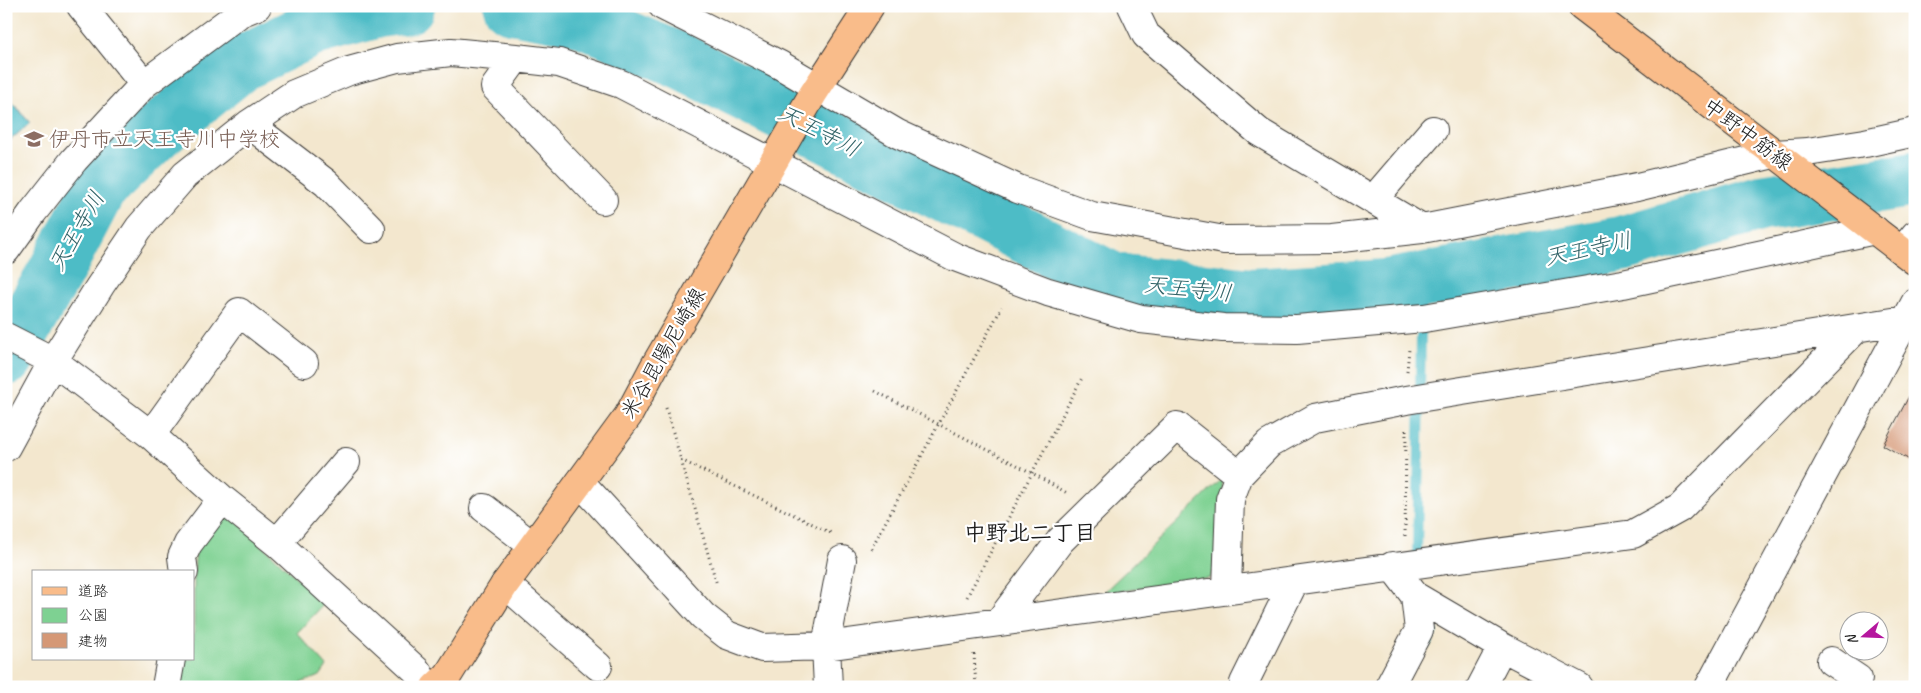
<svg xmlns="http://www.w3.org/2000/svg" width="1921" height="693" viewBox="0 0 1921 693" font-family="Caveat,'Klee One',sans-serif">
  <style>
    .green { fill: #7ed192; stroke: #4d7657 }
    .water { fill: #4ebcc6; stroke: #356c71 }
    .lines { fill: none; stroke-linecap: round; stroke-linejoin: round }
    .stream { stroke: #4ebcc6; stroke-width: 10 }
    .river { stroke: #4ebcc6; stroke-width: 56 }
    .building { fill: #d59876 }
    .minor-casing { stroke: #3c3a37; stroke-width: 30 }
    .major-casing { stroke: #3c3a37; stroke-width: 30 }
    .path { stroke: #3c3a37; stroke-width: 3; stroke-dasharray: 1 4; stroke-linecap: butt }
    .minor { stroke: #fff; stroke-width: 28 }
    .major { stroke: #f9bc8a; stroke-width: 28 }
    .labels { text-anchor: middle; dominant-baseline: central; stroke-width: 4.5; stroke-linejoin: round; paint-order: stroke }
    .street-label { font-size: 21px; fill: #1c1c1c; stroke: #fff }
    .education-label { font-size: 21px; fill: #785e54; stroke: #fff; text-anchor: start }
    .water-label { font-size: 22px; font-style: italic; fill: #326468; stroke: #fff }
    .neighbourhood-label { font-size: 22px; font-weight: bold; fill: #1c1c1c; stroke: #fff }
  </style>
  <rect width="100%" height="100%" fill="#fff"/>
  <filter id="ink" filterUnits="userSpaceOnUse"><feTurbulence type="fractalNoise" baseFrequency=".02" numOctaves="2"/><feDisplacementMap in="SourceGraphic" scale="10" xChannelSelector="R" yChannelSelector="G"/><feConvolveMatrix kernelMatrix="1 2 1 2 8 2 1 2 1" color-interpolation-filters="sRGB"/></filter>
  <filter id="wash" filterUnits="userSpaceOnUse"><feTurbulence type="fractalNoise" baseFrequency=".0096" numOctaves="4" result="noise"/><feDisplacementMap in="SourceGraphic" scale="20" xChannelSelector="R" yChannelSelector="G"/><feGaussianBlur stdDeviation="1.12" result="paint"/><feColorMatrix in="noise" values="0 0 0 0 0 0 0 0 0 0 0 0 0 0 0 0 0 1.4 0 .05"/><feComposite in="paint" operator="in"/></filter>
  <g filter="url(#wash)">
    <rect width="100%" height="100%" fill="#f3e7ce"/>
    <path class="green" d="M1222,479L1223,491L1218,563L1210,578L1102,594Z
      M222,507L324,604L297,633L327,666L320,676L289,687H178L181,659H194V572L196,549Z"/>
    <path class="water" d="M6,95L30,123L6,144Z"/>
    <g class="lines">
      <path class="stream" d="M1417,555L1422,281
        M1426,644L1433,630V622"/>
      <path class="river" d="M511,6L579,18L681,61L1114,281L1252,296L1386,287L1621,244L1762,203L1915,179
        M6,358L56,271L99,188L158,131L240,64L314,28L378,10L407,6"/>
    </g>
    <g id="blocks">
      <path class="building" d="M1915,385V463L1883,445Z"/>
    </g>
  </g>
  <g filter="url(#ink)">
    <use href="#blocks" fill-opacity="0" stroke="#3c3a37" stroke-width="1"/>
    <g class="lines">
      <defs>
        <path id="minor" d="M81,6L144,84
          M663,6L780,65L898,134L1018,189L1092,216L1224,240L1332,239L1422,229L1637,187L1774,154L1807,152L1865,143L1915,132
          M1132,6L1146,35L1259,132L1422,229
          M516,58L495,87L603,200
          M249,124L326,183L371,229
          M1373,200L1433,130
          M6,250L33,212L74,160L144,84L240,13L257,6
          M1902,251L1915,235
          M6,337L53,361L151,435L222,499L277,543L417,671L427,687
          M151,435L239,312L304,363
          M6,447L53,361L100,286L139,228L185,175L249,124L294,94L349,71L397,58L451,52L516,58L559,63L621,84L955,257L1048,292L1141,319L1223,328L1297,329L1424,318L1623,284L1875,230
          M580,482L703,616L727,635L762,648L826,646L1633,534L1680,508L1857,328
          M484,508L533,546
          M277,543L346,462
          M1392,566L1415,596L1502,647L1579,687
          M184,572L182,557L188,544L222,499
          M505,584L598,666
          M1227,589L1230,499L1239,475L1269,444L1315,418L1406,400L1905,320
          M999,622L1060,541L1177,426L1239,475
          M1831,661L1858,679L1854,687
          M1244,683L1294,582
          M166,687L171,659
          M828,687L826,646L842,560
          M1389,687L1419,630L1415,596
          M1481,687L1502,647
          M1709,687L1915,303"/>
        <path id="major" d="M1582,6L1915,261
          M435,687L448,675L505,584L628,416L654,367L813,94L870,6"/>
      </defs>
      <use href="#minor" class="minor-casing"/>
      <use href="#major" class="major-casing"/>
      <path class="path" d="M1407,371L1409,349
        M875,391L1032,473L1067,493
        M666,408L717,585
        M681,460L831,533
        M1405,536L1406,429
        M871,549L1002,307
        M967,597L1083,376
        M974,654L976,687"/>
      <use href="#minor" class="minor"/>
      <use href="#major" class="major"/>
    </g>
  </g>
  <defs>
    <symbol id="school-bare" viewBox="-9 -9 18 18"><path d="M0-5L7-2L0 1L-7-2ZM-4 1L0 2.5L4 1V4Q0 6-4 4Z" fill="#8d6e63" stroke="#fff" stroke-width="2.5" paint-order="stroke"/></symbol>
  </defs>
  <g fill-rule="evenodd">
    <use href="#school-bare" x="20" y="125" width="28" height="28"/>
  </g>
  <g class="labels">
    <g class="street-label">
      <text transform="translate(1748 134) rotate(37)">中野中筋線</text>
      <text transform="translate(663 353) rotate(-60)">米谷昆陽尼崎線</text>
    </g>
    <g class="education-label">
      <text x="49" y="139">伊丹市立天王寺川中学校</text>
    </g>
    <g class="water-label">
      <text transform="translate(819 131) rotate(27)">天王寺川</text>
      <text transform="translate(77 231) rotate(-60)">天王寺川</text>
      <text transform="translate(1588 249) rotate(-12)">天王寺川</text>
      <text transform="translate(1188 289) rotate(6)">天王寺川</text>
    </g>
    <g class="neighbourhood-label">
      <text x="1030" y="533">中野北二丁目</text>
    </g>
  </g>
  <rect width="1921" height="693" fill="none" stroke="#fff" stroke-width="25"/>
  <rect x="32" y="570" width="162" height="90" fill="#ffffff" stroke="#a4a4a4"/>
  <rect x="42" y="587" width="25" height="8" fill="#f9bc8a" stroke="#a4a4a4"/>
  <text x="78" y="596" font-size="15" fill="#1c1c1c">道路</text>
  <rect x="42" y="608" width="25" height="15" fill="#7ed192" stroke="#a4a4a4"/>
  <text x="78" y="620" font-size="15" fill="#1c1c1c">公園</text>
  <rect x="42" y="633" width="25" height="15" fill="#d59876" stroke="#a4a4a4"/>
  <text x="78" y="646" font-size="15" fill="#1c1c1c">建物</text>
  <g transform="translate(1864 636) rotate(251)"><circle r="24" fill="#ffffff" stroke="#a4a4a4"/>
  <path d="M0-4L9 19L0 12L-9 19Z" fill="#b5179e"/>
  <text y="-8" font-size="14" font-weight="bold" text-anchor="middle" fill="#1c1c1c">N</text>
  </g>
</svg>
